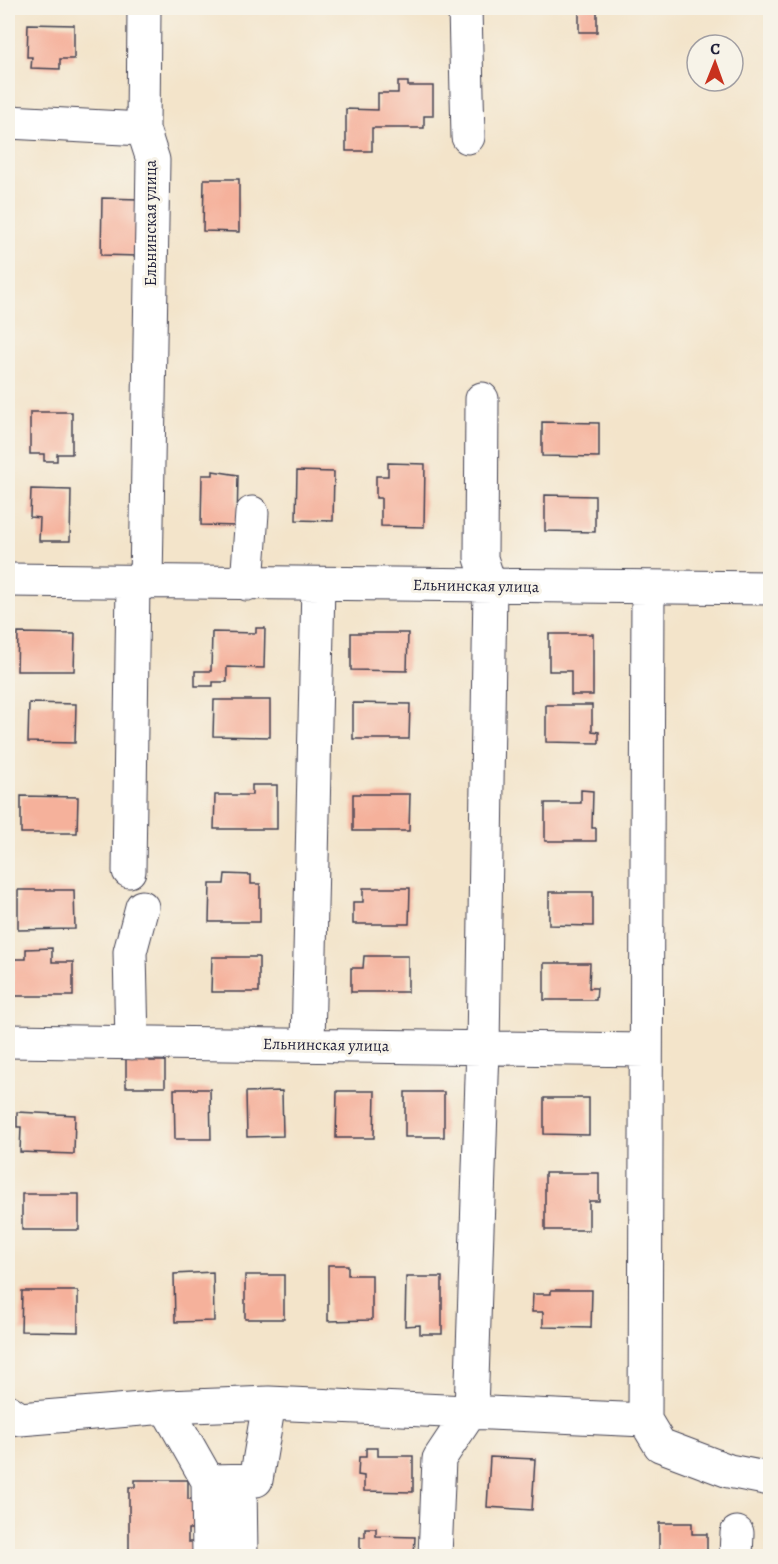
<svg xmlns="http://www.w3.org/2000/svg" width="778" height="1564" viewBox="0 0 778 1564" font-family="Alegreya,serif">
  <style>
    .building { fill: #f5b19b }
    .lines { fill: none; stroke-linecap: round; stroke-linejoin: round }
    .minor-casing { stroke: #413f50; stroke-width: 35 }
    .minor { stroke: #fff; stroke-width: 33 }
    .labels { text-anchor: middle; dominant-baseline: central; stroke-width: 6; stroke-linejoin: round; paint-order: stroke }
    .street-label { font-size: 16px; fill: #22223b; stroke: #f7f3e8 }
  </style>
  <rect width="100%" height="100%" fill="#f7f3e8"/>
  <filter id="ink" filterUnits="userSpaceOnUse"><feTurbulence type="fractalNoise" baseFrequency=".0167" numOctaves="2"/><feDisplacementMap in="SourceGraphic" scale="12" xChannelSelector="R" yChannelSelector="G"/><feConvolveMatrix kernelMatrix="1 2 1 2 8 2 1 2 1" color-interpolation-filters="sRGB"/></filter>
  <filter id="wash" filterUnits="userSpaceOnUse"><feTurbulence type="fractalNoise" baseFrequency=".008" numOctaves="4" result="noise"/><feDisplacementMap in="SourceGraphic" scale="24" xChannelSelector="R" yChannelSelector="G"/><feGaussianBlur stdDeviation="1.35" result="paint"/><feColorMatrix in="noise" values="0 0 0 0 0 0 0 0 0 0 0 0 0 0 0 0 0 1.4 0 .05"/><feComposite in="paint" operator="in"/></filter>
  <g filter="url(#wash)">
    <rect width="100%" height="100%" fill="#f3e4ca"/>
    <g id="blocks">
      <path class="building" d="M579,8H597V32H579Z
        M28,24L74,25V59H60V69L31,68L32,57H27Z
        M398,82H408V86H433V116H424V128H372V151H346V109L378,110V93H398Z
        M204,179H239V232L203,231Z
        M102,198L139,199L138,256L101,255Z
        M30,412H72V454H57V461H44V454H30Z
        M542,422L599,423V457L542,456Z
        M388,463L425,464L424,527L381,526V498H376V476H388Z
        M213,471L238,475L237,526L201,525L202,475H213Z
        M297,471L334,472L333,521L296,520Z
        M31,489L71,490L70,541H39L40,518L30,517Z
        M545,495L595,496V532L545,531Z
        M256,628H265L264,668L227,667V682H213V686H195V671H211L212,632L256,633Z
        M18,633L75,634L74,671H17Z
        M351,633H408L407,671L351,670Z
        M549,634H593V695H571V671H549Z
        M214,700H270V737L213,736Z
        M29,703L76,704L75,743L28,742Z
        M353,703L410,704L409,739H353Z
        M546,705H592V731L599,732V743L546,742Z
        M252,785H277V829H214L215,795H252Z
        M581,790L593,791L592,828H596V841H545V803H581Z
        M353,794H410L409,831H353Z
        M21,796L78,797L77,833H21Z
        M225,874L251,875V884H260V922H209L210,884H224Z
        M363,888H410L409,924H353V902H363Z
        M18,890H74L75,929L18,930Z
        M549,892H593V926L549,925Z
        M52,948V962H73V996H13V959H26V949Z
        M364,956H408V992H351V968H363Z
        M212,957H259V992H211Z
        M544,963H590L589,988H597L596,1000H544Z
        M126,1052H150V1061H165V1087H126Z
        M174,1089H210L211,1139H175Z
        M282,1091L283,1136L247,1137L246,1092Z
        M337,1091H375L374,1138H336Z
        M405,1092H444V1137H405Z
        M544,1098H589V1135L544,1134Z
        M17,1112L75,1115L74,1154L20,1152L21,1127H17Z
        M545,1173H599V1201H589V1230H545Z
        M22,1194H79V1230H22Z
        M328,1265H348V1275H372V1320L328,1321Z
        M213,1272L214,1321L175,1322L174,1274Z
        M245,1275H284V1319H245Z
        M406,1277H442V1334H420V1325L405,1326Z
        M551,1290H592L591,1328L543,1327V1312H532L533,1294H551Z
        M22,1291H78V1332L21,1331Z
        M366,1448H378V1456H413V1492L364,1491V1476L358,1475L359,1457H366Z
        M490,1457L535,1459L532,1510L487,1507Z
        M135,1480H188V1499H197V1529H188V1542H198V1556H129V1487H135Z
        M659,1523H692V1534H707V1556H659Z
        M365,1528H376V1536L415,1537L414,1556H366V1552L360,1551V1537H365Z"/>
    </g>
  </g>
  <g filter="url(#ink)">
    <use href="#blocks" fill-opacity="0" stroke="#413f50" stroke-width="1.5"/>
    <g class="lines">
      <defs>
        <path id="minor" d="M144,8L143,129L153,160L146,583
          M465,8L468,137
          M8,122L143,129
          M8,580L770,588
          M247,584L252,513
          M129,871L133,583
          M8,1041L645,1050
          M132,1043L130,952L142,907
          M308,1045L318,584
          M166,1407L208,1481L209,1556
          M8,1411L20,1419L166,1407L269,1403L645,1420L648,587
          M645,1420L660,1445L729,1471L770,1479
          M208,1481L256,1480L269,1403
          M240,1481L241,1556
          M435,1556L439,1459L471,1411L483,1048L490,586L481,558L482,399
          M736,1556L737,1533"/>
      </defs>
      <use href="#minor" class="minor-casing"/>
      <use href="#minor" class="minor"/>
    </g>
  </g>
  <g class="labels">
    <g class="street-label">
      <text transform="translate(151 223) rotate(-90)">Ельнинская улица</text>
      <text transform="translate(476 586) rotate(1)">Ельнинская улица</text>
      <text transform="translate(326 1045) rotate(1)">Ельнинская улица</text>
    </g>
  </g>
  <rect width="778" height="1564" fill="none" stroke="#f7f3e8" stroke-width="30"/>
  <g transform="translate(715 63) rotate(1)"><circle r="28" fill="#f7f3e8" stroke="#a29fa3" stroke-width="1.5"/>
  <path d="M0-4.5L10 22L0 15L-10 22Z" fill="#c8321e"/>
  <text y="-9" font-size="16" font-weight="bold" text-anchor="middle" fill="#22223b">С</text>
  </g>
</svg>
